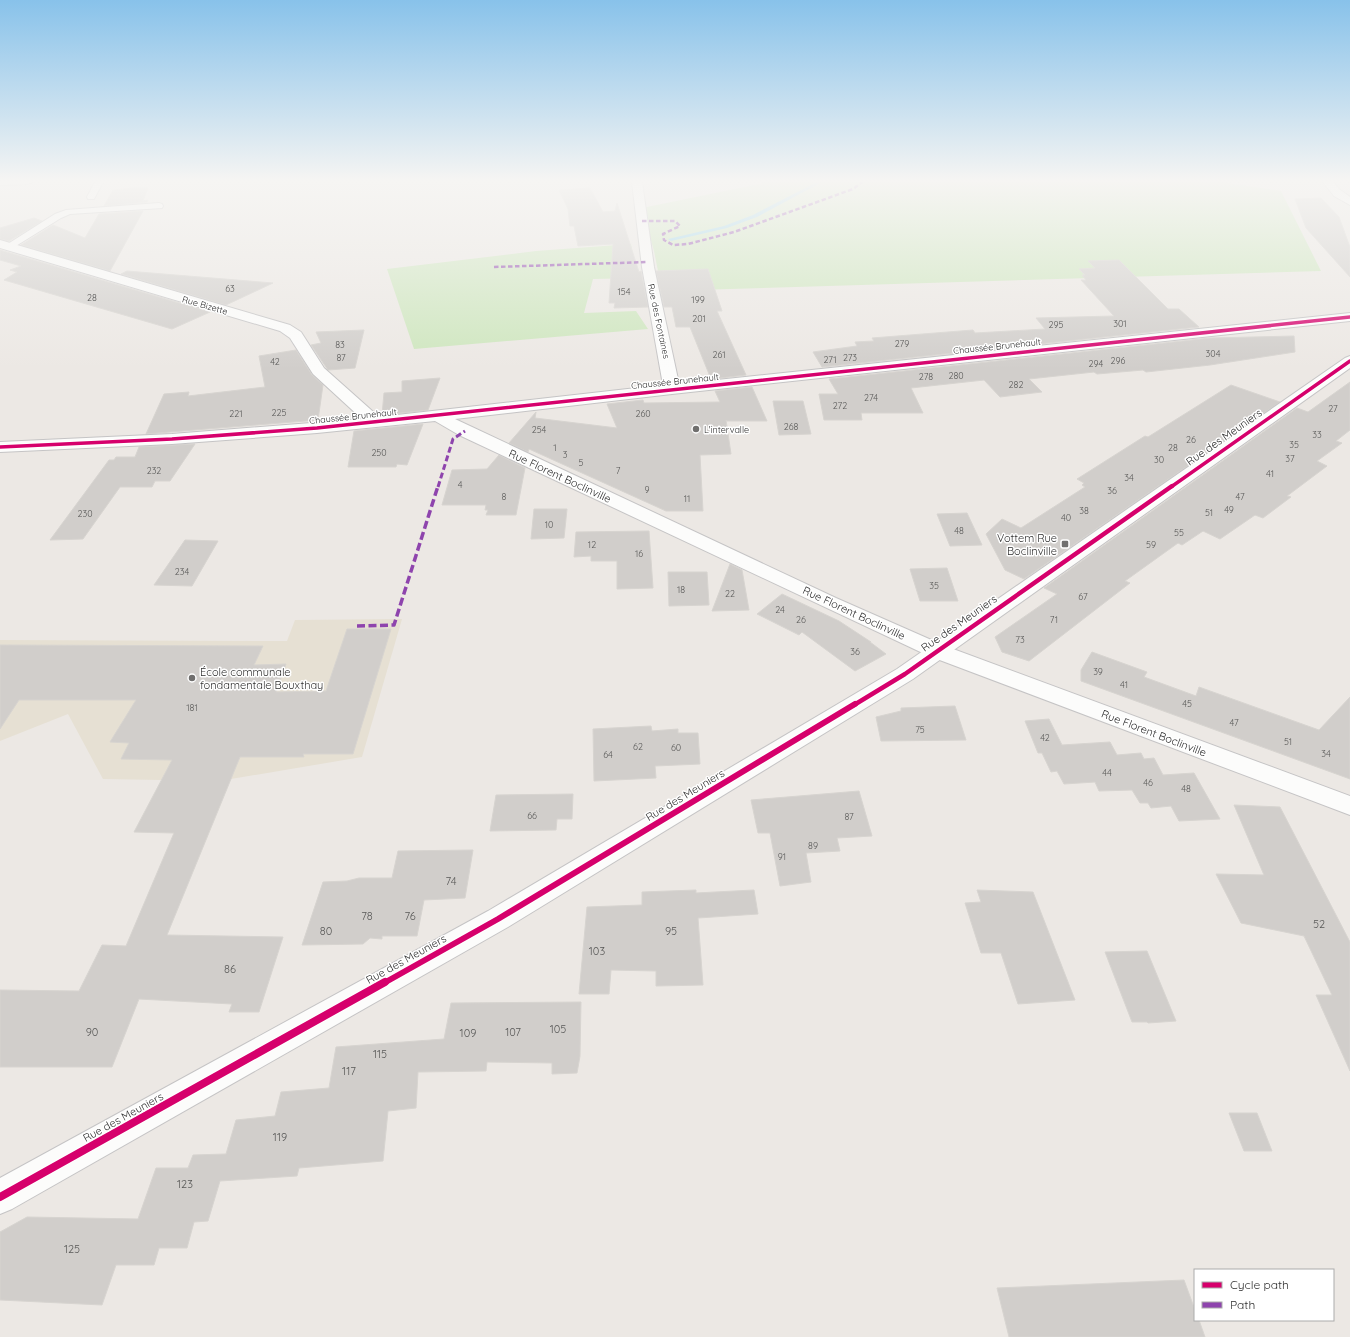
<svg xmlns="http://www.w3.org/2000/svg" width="1350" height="1337" viewBox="0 0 1350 1337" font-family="Quicksand,sans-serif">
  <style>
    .education { fill: #e6e0d3 }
    .green { fill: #cee6be }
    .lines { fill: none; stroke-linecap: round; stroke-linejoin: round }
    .stream { fill: #99d6ec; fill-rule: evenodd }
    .building { fill: #d1cecb; stroke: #d7d4d0 }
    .service-casing { stroke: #c5c4c5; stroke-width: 2 }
    .minor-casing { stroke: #c5c4c5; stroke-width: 2 }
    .tertiary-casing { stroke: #c5c4c5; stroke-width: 2 }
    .service { fill: #fcfcfb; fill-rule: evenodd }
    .minor { fill: #fcfcfb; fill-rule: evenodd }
    .tertiary { fill: #fcfcfb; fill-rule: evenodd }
    .quiet-far2 { stroke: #8e44ad; stroke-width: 2.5; stroke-dasharray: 4.5 2.5; stroke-linecap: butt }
    .quiet-far1 { stroke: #8e44ad; stroke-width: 3; stroke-dasharray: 6 3; stroke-linecap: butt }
    .quiet { stroke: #8e44ad; stroke-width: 3.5; stroke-dasharray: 8 3.5; stroke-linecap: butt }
    .cycleway-far3-casing { stroke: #fff; stroke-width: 5.5 }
    .cycleway-far2-casing { stroke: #fff; stroke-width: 7 }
    .cycleway-far1-casing { stroke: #fff; stroke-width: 8 }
    .cycleway-casing { stroke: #fff; stroke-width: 10 }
    .cycleway-far3 { stroke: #d6006c; stroke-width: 3.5 }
    .cycleway-far2 { stroke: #d6006c; stroke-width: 4.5 }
    .cycleway-far1 { stroke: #d6006c; stroke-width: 6 }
    .cycleway { stroke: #d6006c; stroke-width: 8 }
    .poi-dot { fill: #706f6e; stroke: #fff; stroke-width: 1.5 }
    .labels { text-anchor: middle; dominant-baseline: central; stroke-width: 3; stroke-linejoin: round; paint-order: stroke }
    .number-label { font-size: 9px; fill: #585857 }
    .far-street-label { font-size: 9px; fill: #2e2e2e; stroke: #fff }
    .far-poi-label { font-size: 9px; fill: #2e2e2e; stroke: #fff; text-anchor: start }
    .street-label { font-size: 11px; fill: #2e2e2e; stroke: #fff }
    .poi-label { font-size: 11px; fill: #2e2e2e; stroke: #fff; text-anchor: end }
    .near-number-label { font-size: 11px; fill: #585857 }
  </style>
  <rect width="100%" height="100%" fill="#ece8e4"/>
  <path class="education" d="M402,619L362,757L219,781L103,779L68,714L0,741V640L287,641L295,620Z"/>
  <path class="green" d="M769,182H1221L1281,191L1321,271L662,291L654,251L642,208Z
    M631,244L637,278L593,279L584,313L636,311L648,329L414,349L387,269L536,251Z"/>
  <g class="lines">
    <path class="stream" d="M817,182H822L757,217L727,228L671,241L668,239L724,226L753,215Z"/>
  </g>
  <path class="building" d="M144,187L148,188L143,201L148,200L147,202L104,206L113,190Z
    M590,188L603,212L615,211L617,203L639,272L641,271L648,307L614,308L615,303H609L613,244L578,246L574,226H570L568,209L559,190Z
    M1321,198L1339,217L1350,247V277L1306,228L1295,199Z
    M143,211L110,271L21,245L53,225L85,238L99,214Z
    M34,218L42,221L9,241L0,239V228Z
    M0,250L210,312L172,329L4,280L17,272L10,270L21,266L0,260Z
    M1119,260L1168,309H1179L1199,327L822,367L813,352L857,346L855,342L874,341L872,338L973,330L975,333L1045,329L1036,318L1114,316L1081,280H1086L1082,275H1085L1079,269L1095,268L1088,261Z
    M708,269L722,311H717L746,375L711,379L690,327H676L672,307H664L656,271Z
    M127,271L273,283L226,305L121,274Z
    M364,330L355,368L328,370L311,345L321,343L316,332Z
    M1294,336L1295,352L1210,365L1146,372L1143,370L1097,374L1094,372L1029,379L1042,392L1000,397L984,380L911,388L923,413H861L862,420H824L819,394H838L829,379L1210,338Z
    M296,350L312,375L323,385L318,420L146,434L164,394L189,392L188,396L265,387L259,356Z
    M440,378L428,410L382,415L384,393L402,392V381Z
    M1350,382V430L1336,441L1342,443L1317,461L1327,466L1287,496L1291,497L1263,518L1255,515L1220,539L1203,531L1182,545L1178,543L1125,581L1130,583L1029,661L1002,652L995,637L1057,594L1044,588L1297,408L1308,412Z
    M1231,385L1280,402L1024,579L1005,570L986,534L1002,519L1021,528L1085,487L1082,485L1084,483L1077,479L1145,436L1148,437Z
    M752,387L767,421H727L726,420L731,454L700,455L703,511H666L529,449L528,452L509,443L536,412L535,418L617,428L607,404L643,400L644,403L720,402L715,391Z
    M773,401H803L811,434L779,435Z
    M423,424L407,465L397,464L396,467H348L354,431Z
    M195,444L170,481H155L152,487H120L83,539L50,540L109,460H114L116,457H135L139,447Z
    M499,455L525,468L516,515H486L488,510H485L486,505H442L452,470L487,469Z
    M534,509H567L564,538L531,539Z
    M967,513L982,545L950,546L937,514Z
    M649,531L653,588L617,589V561H591V556L574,557L576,532Z
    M185,540L218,541L192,586L154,585Z
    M730,564L742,570L749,610L712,611Z
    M947,568L958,601H920L910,569Z
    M668,572H707L709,605L669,606Z
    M782,594L839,621L871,642H870L886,654L855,671L802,632L799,635L757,614Z
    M347,629H391L353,754H303L304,757H240L167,935L283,937L259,1012H229L232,1004L139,999L112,1067H0V990L79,991L102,945L126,946L174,833L134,832L172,760L121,759L129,743L110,742L136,700H19L0,729V645L263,646L254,665L286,664L276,692L326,691Z
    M1092,652L1147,672L1144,677L1196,696L1199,687L1319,730L1350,697V779L1081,681V670Z
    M955,706L966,740L881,741L876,717L901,711V708Z
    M1049,719L1062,745L1110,742L1117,755L1141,753L1144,759L1154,758L1163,775L1194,773L1220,819L1179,821L1171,806L1151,808L1148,803H1140L1132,790L1099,791L1095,782L1064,784L1057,771L1051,772L1042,753H1038L1025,721Z
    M651,726L652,731L678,729V733H698L700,764L655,766L656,778L594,781L593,729Z
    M859,791L872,836L837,838L840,851L806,853L811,882L780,886L770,833H758L751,800Z
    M573,794L572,819H557L556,830L490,831L496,795Z
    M1234,805L1280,807L1350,942V1071L1316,995H1332L1304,936L1241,923L1216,874L1264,875Z
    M473,850L465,898L424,900L417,936H382V939L370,938L363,944L302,945L323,882L347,881L359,878H392L398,851Z
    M696,890V893L754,890L758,914L698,918L703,985L656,986V971L611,970L609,994H579L587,907L642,905V892Z
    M977,890L1033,892L1075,1000L1018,1004L1001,953H981L965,903L981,902Z
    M1147,951L1176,1021L1148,1023L1147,1022H1132L1105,952Z
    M581,1002L580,1056L577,1073L552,1074V1063L487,1062L486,1071L418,1072L416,1108L388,1111L383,1161L299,1168L297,1176L220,1181L208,1221L194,1222L187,1248H159L154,1265H116L102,1305L0,1300V1232L27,1217L138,1219L156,1168H188L193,1155L226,1154L236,1120L275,1116L281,1092L329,1088L336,1047L444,1039L451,1003Z
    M1229,1113H1257L1272,1151H1244Z
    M1184,1280L1195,1310V1320H1199L1205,1337H1009L997,1288Z"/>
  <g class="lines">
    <defs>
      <path id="service" d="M0,182H32L28,184L0,185Z
        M95,182H103L94,199H88L87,197Z
        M159,203L162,204L163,206L162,208L70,214L61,218L11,249L8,250L3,247L55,214L66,210Z"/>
      <path id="minor" d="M632,182H642L654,267L679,384L1350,313V321L672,394L455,419L836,598L945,646L1350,796V815L929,656L459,435L435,421L317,433L172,444L0,452V442L172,434L362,419L313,374L290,338L280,331L0,248V240L290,325L301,332L324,368L379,417L663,385L642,267Z"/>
      <path id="tertiary" d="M1323,182H1333L1339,189L1350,197V205L1334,196Z
        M1350,356V368L913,679L508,927L12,1209L0,1214V1178L488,911L897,669L1345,358Z"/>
    </defs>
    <use href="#service" class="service-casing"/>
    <use href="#minor" class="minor-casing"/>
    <use href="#tertiary" class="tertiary-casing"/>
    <use href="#service" class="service"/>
    <use href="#minor" class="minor"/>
    <use href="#tertiary" class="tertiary"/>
    <path class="quiet-far2" d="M642,221H675L680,226L663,234L664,240L673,245L688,244L734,232L853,189L862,182
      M494,267L647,262"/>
    <path class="quiet-far1" d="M438,487L453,439L465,431"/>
    <path class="quiet" d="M357,626L394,625L438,486"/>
    <defs>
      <path id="cycleway-far3" d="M0,447L172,439L317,428L1350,317
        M1171,487L1350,361"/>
      <path id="cycleway-far2" d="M854,705L905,674L1172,486"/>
      <path id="cycleway-far1" d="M384,983L498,919L855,704"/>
      <path id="cycleway" d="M0,1197L385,982"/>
    </defs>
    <use href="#cycleway-far3" class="cycleway-far3-casing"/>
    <use href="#cycleway-far2" class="cycleway-far2-casing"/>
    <use href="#cycleway-far1" class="cycleway-far1-casing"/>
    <use href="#cycleway" class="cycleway-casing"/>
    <use href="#cycleway-far3" class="cycleway-far3"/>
    <use href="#cycleway-far2" class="cycleway-far2"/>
    <use href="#cycleway-far1" class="cycleway-far1"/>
    <use href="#cycleway" class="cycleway"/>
  </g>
  <linearGradient id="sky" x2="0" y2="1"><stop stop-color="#88c2ea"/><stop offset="0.49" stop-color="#f6f5f3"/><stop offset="1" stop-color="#f6f5f3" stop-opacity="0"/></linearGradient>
  <rect width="1350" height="369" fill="url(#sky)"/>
  <g class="poi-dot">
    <circle cx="696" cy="429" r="4"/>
    <rect x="1061" y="540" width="8" height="8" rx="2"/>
    <circle cx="192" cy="678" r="4"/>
  </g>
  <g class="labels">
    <g class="number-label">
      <text x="230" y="288">63</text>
      <text x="624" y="291">154</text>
      <text x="92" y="297">28</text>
      <text x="698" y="299">199</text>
      <text x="699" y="318">201</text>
      <text x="1120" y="323">301</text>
      <text x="1056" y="324">295</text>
      <text x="902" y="343">279</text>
      <text x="340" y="344">83</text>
      <text x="1213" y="353">304</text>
      <text x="719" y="354">261</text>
      <text x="341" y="357">87</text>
      <text x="850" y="357">273</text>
      <text x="830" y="359">271</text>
      <text x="1118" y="360">296</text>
      <text x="275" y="361">42</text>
      <text x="1096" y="363">294</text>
      <text x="956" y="375">280</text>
      <text x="926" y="376">278</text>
      <text x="1016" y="384">282</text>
      <text x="871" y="397">274</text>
      <text x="840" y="405">272</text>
      <text x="1333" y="408">27</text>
      <text x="279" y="412">225</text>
      <text x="236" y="413">221</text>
      <text x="643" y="413">260</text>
      <text x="791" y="426">268</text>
      <text x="539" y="429">254</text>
      <text x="1317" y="434">33</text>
      <text x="1191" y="439">26</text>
      <text x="1294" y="444">35</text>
      <text x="555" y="447">1</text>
      <text x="1173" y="447">28</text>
      <text x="379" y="452">250</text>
      <text x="565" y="454">3</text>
      <text x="1290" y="458">37</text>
      <text x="1159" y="459">30</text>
      <text x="581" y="462">5</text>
      <text x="154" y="470">232</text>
      <text x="618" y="470">7</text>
      <text x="1270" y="473">41</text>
      <text x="1129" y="477">34</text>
      <text x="460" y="484">4</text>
      <text x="647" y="489">9</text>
      <text x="1112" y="490">36</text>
      <text x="504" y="496">8</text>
      <text x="1240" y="496">47</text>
      <text x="687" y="498">11</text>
      <text x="1229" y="509">49</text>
      <text x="1084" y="510">38</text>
      <text x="1209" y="512">51</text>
      <text x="85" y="513">230</text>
      <text x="1066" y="517">40</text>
      <text x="549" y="524">10</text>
      <text x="959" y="530">48</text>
      <text x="1179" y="532">55</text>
      <text x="592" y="544">12</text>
      <text x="1151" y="544">59</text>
      <text x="639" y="553">16</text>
      <text x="182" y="571">234</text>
      <text x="934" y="585">35</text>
      <text x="681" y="589">18</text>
      <text x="730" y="593">22</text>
      <text x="1083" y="596">67</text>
      <text x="780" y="609">24</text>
      <text x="801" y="619">26</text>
      <text x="1054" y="619">71</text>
      <text x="1020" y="639">73</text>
      <text x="855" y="651">36</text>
      <text x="1098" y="671">39</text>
      <text x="1124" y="684">41</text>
      <text x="1187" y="703">45</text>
      <text x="192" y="707">181</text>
      <text x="1234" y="722">47</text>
      <text x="920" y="729">75</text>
      <text x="1045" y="737">42</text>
      <text x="1288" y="741">51</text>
      <text x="638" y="746">62</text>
      <text x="676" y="747">60</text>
      <text x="1326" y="753">34</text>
      <text x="608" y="754">64</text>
      <text x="1107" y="772">44</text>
      <text x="1148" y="782">46</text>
      <text x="1186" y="788">48</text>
      <text x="532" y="815">66</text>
      <text x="849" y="816">87</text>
      <text x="813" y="845">89</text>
      <text x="782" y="856">91</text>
    </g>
    <g class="far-street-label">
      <text transform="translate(205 305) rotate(16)">Rue Bizette</text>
      <text transform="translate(659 321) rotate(78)">Rue des Fontaines</text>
      <text transform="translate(997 346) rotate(-6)">Chaussée Brunehault</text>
      <text transform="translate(675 381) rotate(-6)">Chaussée Brunehault</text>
      <text transform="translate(353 416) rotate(-6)">Chaussée Brunehault</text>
    </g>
    <g class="far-poi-label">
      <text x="704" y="429">L'intervalle</text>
    </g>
    <g class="street-label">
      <text transform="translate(1224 437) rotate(-35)">Rue des Meuniers</text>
      <text transform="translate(560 476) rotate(25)">Rue Florent Boclinville</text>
      <text transform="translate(854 613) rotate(25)">Rue Florent Boclinville</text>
      <text transform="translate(959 623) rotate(-35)">Rue des Meuniers</text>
      <text transform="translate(1154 733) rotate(21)">Rue Florent Boclinville</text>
      <text transform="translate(685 795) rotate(-31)">Rue des Meuniers</text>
      <text transform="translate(406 959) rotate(-29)">Rue des Meuniers</text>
      <text transform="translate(123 1117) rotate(-29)">Rue des Meuniers</text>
    </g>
    <g class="poi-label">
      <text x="1057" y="538">Vottem Rue<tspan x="1057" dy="13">Boclinville</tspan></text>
      <text x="200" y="672" text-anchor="start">École communale<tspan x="200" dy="13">fondamentale Bouxthay</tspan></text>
    </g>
    <g class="near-number-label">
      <text x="451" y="881">74</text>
      <text x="367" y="916">78</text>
      <text x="410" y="916">76</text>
      <text x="1319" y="924">52</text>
      <text x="326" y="931">80</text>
      <text x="671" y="931">95</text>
      <text x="597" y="951">103</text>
      <text x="230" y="969">86</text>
      <text x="558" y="1029">105</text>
      <text x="92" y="1032">90</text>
      <text x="513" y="1032">107</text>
      <text x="468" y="1033">109</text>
      <text x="380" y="1054">115</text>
      <text x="349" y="1071">117</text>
      <text x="280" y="1137">119</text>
      <text x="185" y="1184">123</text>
      <text x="72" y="1249">125</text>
    </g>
  </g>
  <rect x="1194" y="1269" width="140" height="52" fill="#ffffff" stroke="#ababab"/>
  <rect x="1202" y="1282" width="20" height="6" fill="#d6006c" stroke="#ababab"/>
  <text x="1230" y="1289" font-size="12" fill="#2e2e2e">Cycle path</text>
  <rect x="1202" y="1302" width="20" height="6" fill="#8e44ad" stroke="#ababab"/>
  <text x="1230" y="1309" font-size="12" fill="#2e2e2e">Path</text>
</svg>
